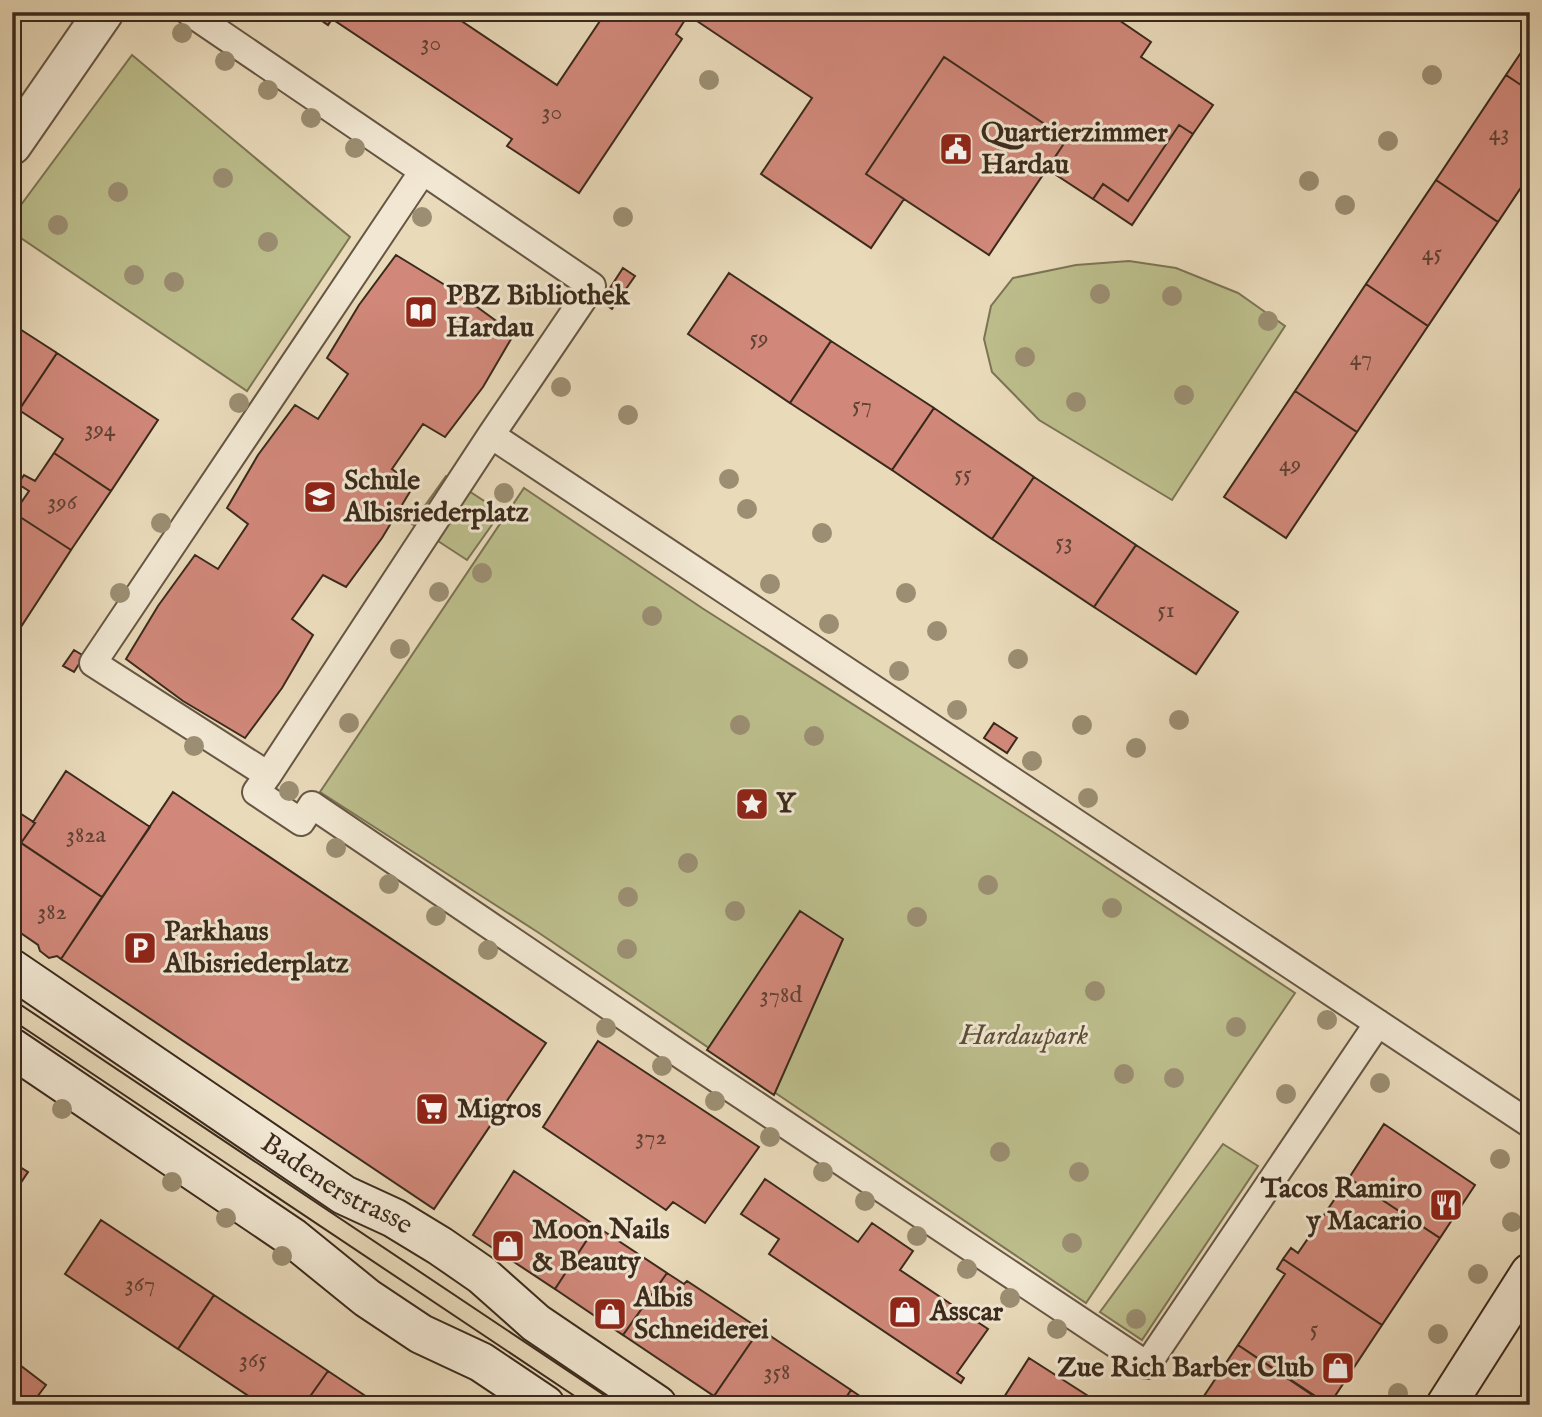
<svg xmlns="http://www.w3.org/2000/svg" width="1542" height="1417" viewBox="0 0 1542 1417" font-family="'IM FELL English',serif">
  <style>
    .green { fill: #bcbe8c; stroke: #7c7454; stroke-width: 2 }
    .building { fill: #d1887a; stroke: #3b2a1c; stroke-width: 2 }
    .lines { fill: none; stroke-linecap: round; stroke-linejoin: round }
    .lane-casing { stroke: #665644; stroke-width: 30 }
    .street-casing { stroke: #665644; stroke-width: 42 }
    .secondary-casing { stroke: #3b2a1c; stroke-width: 42 }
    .lane { stroke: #f1e7d2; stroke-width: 26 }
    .street { stroke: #f1e7d2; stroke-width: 38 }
    .secondary { stroke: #f1e7d2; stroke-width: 38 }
    .tram { stroke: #3b2a1c; stroke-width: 2 }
    .tree { fill: #9b8e72 }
    .labels { text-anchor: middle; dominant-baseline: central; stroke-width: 6; stroke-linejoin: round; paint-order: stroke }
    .number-label { font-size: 24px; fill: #604234 }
    .poi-label { font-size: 28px; font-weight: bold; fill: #3b2a1c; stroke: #f1e7d2; text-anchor: start }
    .park-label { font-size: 28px; font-style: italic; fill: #5b4f38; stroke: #f1e7d2 }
    .street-label { font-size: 28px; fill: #3b2a1c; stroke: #f1e7d2 }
  </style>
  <rect width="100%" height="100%" fill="#e9daba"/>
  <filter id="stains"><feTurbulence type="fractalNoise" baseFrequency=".00286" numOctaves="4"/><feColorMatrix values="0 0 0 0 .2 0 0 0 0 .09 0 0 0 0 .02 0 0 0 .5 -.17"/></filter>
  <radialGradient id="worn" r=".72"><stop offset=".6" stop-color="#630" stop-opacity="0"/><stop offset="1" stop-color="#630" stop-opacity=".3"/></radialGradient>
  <path class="green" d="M132,55L350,237L247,391L12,232V217Z
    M1129,261L1176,268L1238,293L1285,326L1172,500L1039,420L992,372L984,339L991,306L1013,278L1076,265Z
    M446,476L501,512L467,560L412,524Z
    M524,488L702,608L1053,832L1295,993L1086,1303L539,933L320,792Z
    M1223,1144L1258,1166L1142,1340L1100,1312Z"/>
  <path class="building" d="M309,12H448L557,85L606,12H690L676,34L682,39L579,193L507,146L512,139L332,19L328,25Z
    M690,12H1107L1151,42L1141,57L1213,105L1193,134L1179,125L1128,201L1103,184L1093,199L1047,169L1067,139L944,57L866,174L904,199L871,248L761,174L812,98L688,15Z
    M1530,39V91L1506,75Z
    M944,57L1067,139L989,255L866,174Z
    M1506,75L1530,91V174L1498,222L1436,180Z
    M1179,125L1193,134L1132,225L1093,199L1103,184L1128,201Z
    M1436,180L1498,222L1428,326L1366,284Z
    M396,255L458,293L514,334L483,387L445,437L423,424L392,469L414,485L382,538L346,587L323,575L292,619L313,635L282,688L245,738L183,701L126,659L158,606L195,555L218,569L248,524L227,508L258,455L295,405L318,419L348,374L327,358L359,305Z
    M623,268L635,276L612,309L601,302Z
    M729,273L831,341L790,403L688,334Z
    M1366,284L1428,326L1357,432L1295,391Z
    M12,324L57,353L19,410L12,405Z
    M831,341L934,408L892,470L790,403Z
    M57,353L158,420L111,491L54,453L63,439L19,410Z
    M1295,391L1357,432L1286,538L1224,497Z
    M934,408L1034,477L992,539L892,470Z
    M54,453L111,491L71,550L14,513L29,491L18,484L24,475L35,481Z
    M1034,477L1136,545L1094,607L992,539Z
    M14,513L71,550L15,636L12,635V516Z
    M1136,545L1238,612L1196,674L1094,607Z
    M74,650L84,656L74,672L63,666Z
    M994,723L1017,738L1007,753L984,738Z
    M66,771L150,827L102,897L21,843L35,823L33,822Z
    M173,792L546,1043L434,1209L61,959Z
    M12,808L35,823L21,843L20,842L12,853Z
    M20,842L102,897L61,959L57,956L49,958L40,951L38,945L12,927V853Z
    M800,911L843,939L774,1095L707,1050Z
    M598,1041L759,1147L705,1223L673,1202L666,1210L543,1127Z
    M1384,1124L1475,1185L1440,1238L1349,1178Z
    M12,1162L28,1172L12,1196Z
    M514,1171L596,1226L555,1289L473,1235Z
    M1349,1178L1440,1238L1382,1325L1283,1259L1291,1248L1298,1253Z
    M765,1179L858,1242L872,1223L913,1251L900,1270L988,1329L957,1373L964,1378L961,1383L769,1254L779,1239L741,1214Z
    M101,1220L214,1295L178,1349L65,1274Z
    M596,1226L667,1273L623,1335L555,1289Z
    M1283,1259L1382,1325L1329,1405L1238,1345L1285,1274L1277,1269Z
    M667,1273L684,1284L687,1281L760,1329L714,1396L623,1335Z
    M214,1295L328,1371L304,1405H262L178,1349Z
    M760,1329L851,1390L841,1405H726L714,1396Z
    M1238,1345L1327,1405H1198Z
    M1029,1358L1099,1403L1097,1405H999Z
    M12,1359L46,1385L31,1405H12Z
    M328,1371L379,1405H304Z
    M851,1390L873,1405H841Z"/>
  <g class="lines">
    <defs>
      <path id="lane" d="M189,12L592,286L491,435L268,775
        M423,171L93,663L268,775L256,792L301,822L312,805L684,1057L1147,1365L1378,1023
        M491,435L1530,1124"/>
      <path id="street" d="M12,145L104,12"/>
      <g id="secondary">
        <path id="s1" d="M12,969L344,1195L394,1218L440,1246L482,1275L536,1323L657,1405"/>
        <path d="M12,1048L293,1238L367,1298L421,1334L481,1362L545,1405"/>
        <path d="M1446,1405L1530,1273"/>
      </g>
    </defs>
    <use href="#lane" class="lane-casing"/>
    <use href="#street" class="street-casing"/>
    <use href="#secondary" class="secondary-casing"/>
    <use href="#lane" class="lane"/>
    <use href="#street" class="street"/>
    <use href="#secondary" class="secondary"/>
    <path class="tram" d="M12,999L619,1405
      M12,1020L588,1405"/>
  </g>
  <g class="tree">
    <circle cx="182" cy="33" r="10"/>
    <circle cx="225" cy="61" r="10"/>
    <circle cx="1432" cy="75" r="10"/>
    <circle cx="709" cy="80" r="10"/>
    <circle cx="268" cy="90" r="10"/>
    <circle cx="311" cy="118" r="10"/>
    <circle cx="1388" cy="141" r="10"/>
    <circle cx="355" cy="148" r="10"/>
    <circle cx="223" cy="178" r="10"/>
    <circle cx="1309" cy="181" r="10"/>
    <circle cx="118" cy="192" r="10"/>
    <circle cx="1345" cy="205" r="10"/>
    <circle cx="422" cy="217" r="10"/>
    <circle cx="623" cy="217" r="10"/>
    <circle cx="58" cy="225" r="10"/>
    <circle cx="268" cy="242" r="10"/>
    <circle cx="134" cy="275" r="10"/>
    <circle cx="174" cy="282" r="10"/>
    <circle cx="1100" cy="294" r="10"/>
    <circle cx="1172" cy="296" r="10"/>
    <circle cx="1268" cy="321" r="10"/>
    <circle cx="1025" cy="357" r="10"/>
    <circle cx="561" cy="387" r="10"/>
    <circle cx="1184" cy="395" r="10"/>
    <circle cx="1076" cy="402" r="10"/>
    <circle cx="239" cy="403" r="10"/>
    <circle cx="628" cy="415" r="10"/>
    <circle cx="729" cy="479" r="10"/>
    <circle cx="504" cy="493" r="10"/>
    <circle cx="747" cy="509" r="10"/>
    <circle cx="161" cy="523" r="10"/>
    <circle cx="822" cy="533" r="10"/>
    <circle cx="482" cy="573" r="10"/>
    <circle cx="770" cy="584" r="10"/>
    <circle cx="439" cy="592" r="10"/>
    <circle cx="120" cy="593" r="10"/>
    <circle cx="906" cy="593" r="10"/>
    <circle cx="652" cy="616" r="10"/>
    <circle cx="829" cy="624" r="10"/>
    <circle cx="937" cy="631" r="10"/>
    <circle cx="400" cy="649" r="10"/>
    <circle cx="1018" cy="659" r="10"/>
    <circle cx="899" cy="671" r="10"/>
    <circle cx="957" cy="710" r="10"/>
    <circle cx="1179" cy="720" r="10"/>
    <circle cx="349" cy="723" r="10"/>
    <circle cx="740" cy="725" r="10"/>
    <circle cx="1082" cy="725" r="10"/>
    <circle cx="814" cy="736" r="10"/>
    <circle cx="194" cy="746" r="10"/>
    <circle cx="1136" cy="748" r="10"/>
    <circle cx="1032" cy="761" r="10"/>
    <circle cx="289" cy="791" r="10"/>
    <circle cx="1088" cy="798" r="10"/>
    <circle cx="336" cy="848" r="10"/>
    <circle cx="688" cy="863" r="10"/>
    <circle cx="389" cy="884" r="10"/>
    <circle cx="988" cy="885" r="10"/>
    <circle cx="628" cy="897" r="10"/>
    <circle cx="1112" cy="908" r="10"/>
    <circle cx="735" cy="911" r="10"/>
    <circle cx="436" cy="916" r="10"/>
    <circle cx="917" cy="917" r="10"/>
    <circle cx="627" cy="949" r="10"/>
    <circle cx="488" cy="950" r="10"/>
    <circle cx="1095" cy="991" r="10"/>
    <circle cx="1327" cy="1020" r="10"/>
    <circle cx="1236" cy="1027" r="10"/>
    <circle cx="606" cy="1028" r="10"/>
    <circle cx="662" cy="1066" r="10"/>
    <circle cx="1124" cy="1074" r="10"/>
    <circle cx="1174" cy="1078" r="10"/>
    <circle cx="1380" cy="1083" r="10"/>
    <circle cx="1286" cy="1094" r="10"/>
    <circle cx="715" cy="1101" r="10"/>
    <circle cx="62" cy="1109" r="10"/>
    <circle cx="770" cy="1137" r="10"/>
    <circle cx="1000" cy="1152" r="10"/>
    <circle cx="1500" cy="1159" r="10"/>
    <circle cx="823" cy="1172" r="10"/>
    <circle cx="1079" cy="1172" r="10"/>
    <circle cx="172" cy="1182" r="10"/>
    <circle cx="865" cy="1201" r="10"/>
    <circle cx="226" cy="1218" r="10"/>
    <circle cx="1512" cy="1222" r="10"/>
    <circle cx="917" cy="1236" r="10"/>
    <circle cx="1072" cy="1243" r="10"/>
    <circle cx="282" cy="1256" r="10"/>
    <circle cx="967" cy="1269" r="10"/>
    <circle cx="1478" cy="1274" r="10"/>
    <circle cx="1010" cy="1298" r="10"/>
    <circle cx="1136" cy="1319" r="10"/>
    <circle cx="1057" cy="1329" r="10"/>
    <circle cx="1438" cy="1334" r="10"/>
    <circle cx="1398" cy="1393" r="10"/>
  </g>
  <defs>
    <symbol id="civic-square" viewBox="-11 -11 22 22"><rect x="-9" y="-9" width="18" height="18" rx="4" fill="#8f2418" stroke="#f1e7d2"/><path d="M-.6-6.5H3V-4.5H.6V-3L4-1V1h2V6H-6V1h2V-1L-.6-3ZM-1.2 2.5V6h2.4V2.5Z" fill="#fff"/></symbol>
    <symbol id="library-square" viewBox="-11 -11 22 22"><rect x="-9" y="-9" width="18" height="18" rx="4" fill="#8f2418" stroke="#f1e7d2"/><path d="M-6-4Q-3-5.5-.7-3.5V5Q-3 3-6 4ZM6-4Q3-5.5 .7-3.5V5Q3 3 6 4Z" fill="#fff"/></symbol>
    <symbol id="school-square" viewBox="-11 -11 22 22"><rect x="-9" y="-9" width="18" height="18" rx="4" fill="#8f2418" stroke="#f1e7d2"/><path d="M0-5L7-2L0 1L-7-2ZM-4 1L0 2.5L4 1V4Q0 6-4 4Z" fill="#fff"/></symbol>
    <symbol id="sight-square" viewBox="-11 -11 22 22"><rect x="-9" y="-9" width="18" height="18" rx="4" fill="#8f2418" stroke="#f1e7d2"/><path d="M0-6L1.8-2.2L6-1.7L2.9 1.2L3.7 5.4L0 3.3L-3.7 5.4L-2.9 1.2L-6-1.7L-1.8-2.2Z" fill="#fff"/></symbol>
    <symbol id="parking-square" viewBox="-11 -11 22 22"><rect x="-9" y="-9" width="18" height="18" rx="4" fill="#8f2418" stroke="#f1e7d2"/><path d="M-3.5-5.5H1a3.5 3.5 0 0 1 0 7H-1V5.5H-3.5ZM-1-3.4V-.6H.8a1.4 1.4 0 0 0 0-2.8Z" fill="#fff"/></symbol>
    <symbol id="supermarket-square" viewBox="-11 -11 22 22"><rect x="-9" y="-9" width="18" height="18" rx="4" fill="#8f2418" stroke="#f1e7d2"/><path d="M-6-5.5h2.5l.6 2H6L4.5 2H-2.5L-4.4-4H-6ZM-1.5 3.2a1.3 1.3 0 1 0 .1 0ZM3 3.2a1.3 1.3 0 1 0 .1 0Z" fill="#fff"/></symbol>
    <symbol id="restaurant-square" viewBox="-11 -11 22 22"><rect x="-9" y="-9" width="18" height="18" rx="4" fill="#8f2418" stroke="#f1e7d2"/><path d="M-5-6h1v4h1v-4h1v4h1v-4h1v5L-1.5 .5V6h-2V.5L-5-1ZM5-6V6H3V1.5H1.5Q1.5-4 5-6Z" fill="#fff"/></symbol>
    <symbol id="shop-square" viewBox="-11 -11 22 22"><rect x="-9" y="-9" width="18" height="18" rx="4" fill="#8f2418" stroke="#f1e7d2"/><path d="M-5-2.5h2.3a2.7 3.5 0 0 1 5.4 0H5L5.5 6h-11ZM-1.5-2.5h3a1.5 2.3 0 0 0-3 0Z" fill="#fff"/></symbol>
  </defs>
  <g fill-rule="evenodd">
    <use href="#civic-square" x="937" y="130" width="38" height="38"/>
    <use href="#library-square" x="402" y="293" width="38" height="38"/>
    <use href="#school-square" x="301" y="478" width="38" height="38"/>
    <use href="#sight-square" x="733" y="785" width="38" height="38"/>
    <use href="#parking-square" x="121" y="929" width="38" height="38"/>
    <use href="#supermarket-square" x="413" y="1090" width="38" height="38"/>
    <use href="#restaurant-square" x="1427" y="1186" width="38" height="38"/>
    <use href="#shop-square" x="489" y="1227" width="38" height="38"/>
    <use href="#shop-square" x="886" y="1293" width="38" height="38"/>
    <use href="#shop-square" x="591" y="1295" width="38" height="38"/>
    <use href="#shop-square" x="1319" y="1349" width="38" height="38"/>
  </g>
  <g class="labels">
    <g class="number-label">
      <text x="431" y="43">30</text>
      <text x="552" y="112">30</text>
      <text x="1499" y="133">43</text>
      <text x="1432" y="253">45</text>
      <text x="759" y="338">59</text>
      <text x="1361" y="358">47</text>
      <text x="862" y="405">57</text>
      <text x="100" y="429">394</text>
      <text x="1290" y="464">49</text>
      <text x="963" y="474">55</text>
      <text x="62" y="502">396</text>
      <text x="1064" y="542">53</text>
      <text x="1166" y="610">51</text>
      <text x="86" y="835">382a</text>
      <text x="52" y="912">382</text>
      <text x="781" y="995">378d</text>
      <text x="651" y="1137">372</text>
      <text x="140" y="1284">367</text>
      <text x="1314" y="1329">5</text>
      <text x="253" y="1360">365</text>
      <text x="777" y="1372">358</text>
    </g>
    <g class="poi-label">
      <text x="981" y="133">Quartierzimmer<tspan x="981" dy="32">Hardau</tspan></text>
      <text x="446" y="296">PBZ Bibliothek<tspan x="446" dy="32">Hardau</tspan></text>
      <text x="344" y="481">Schule<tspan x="344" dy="32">Albisriederplatz</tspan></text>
      <text x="776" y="804">Y</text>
      <text x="164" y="932">Parkhaus<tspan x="164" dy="32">Albisriederplatz</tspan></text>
      <text x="457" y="1109">Migros</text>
      <text x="1422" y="1189" text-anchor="end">Tacos Ramiro<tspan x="1422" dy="32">y Macario</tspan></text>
      <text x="532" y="1230">Moon Nails<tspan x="532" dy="32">&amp; Beauty</tspan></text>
      <text x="634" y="1298">Albis<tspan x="634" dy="32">Schneiderei</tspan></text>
      <text x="930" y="1312">Asscar</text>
      <text x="1314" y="1368" text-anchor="end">Zue Rich Barber Club</text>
    </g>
    <g class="park-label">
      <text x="1024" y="1036">Hardaupark</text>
    </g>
    <g class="street-label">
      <text stroke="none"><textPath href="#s1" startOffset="390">Badenerstrasse</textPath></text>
    </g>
  </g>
  <rect width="1542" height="1417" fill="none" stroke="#e9daba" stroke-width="42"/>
  <rect x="14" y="14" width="1514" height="1389" fill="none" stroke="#3b2a1c" stroke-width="3.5"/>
  <rect x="21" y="21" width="1500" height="1375" fill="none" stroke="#3b2a1c" stroke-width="2"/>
  <rect width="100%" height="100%" filter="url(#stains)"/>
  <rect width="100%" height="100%" fill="url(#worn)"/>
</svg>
